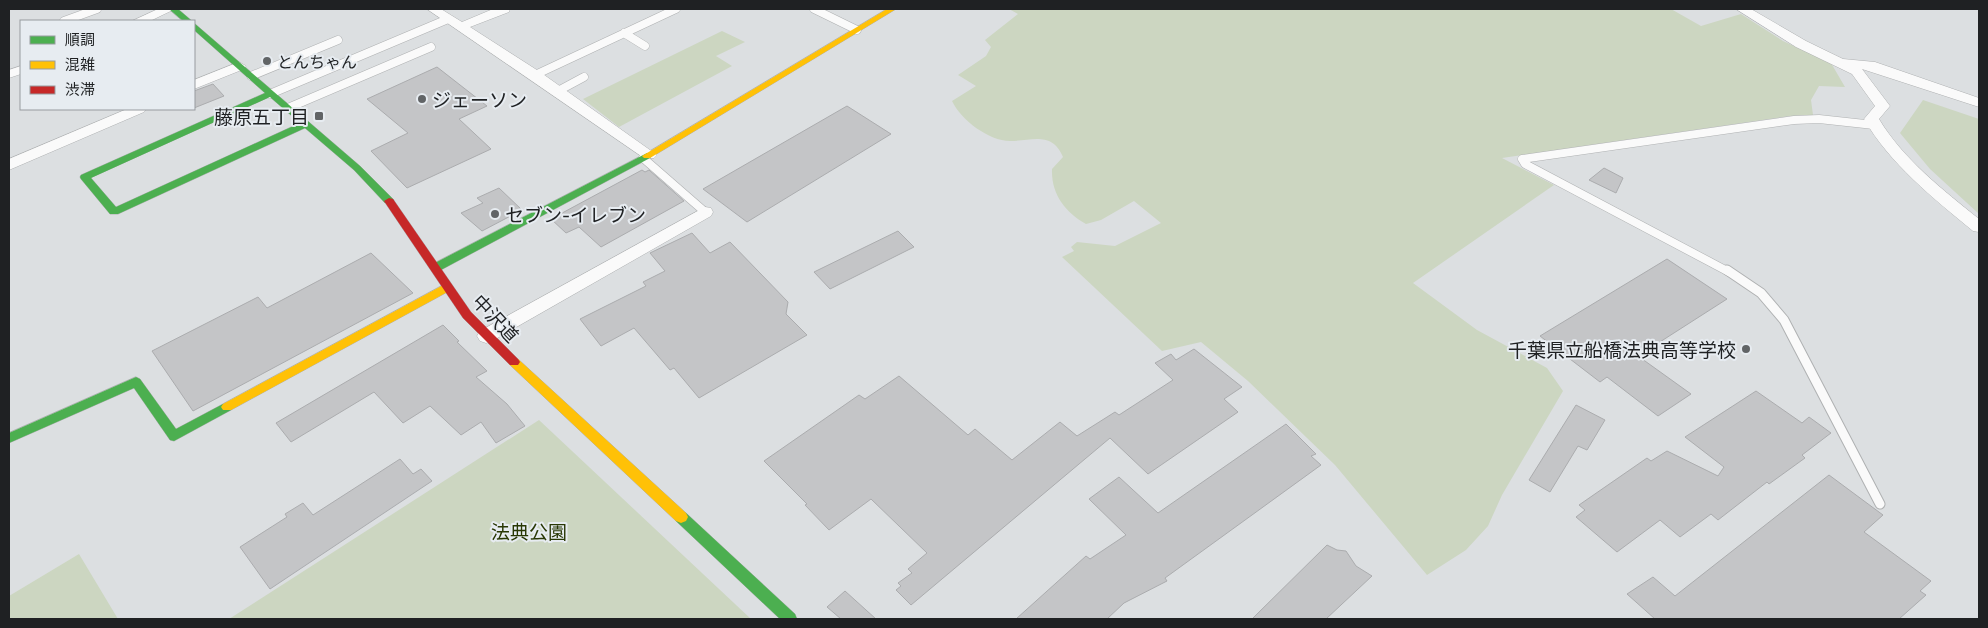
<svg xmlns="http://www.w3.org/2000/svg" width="1988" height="628" viewBox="0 0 1988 628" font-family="Commissioner,'Noto Sans JP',sans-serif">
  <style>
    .green { fill: #ccd6c1 }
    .building { fill: #c4c5c7; stroke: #abacae }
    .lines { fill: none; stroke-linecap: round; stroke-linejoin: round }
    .lane-far1-casing { stroke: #afb1b2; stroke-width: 9 }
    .lane-casing { stroke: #afb1b2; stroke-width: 11 }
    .street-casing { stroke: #afb1b2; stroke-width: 1 }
    .fast-casing { stroke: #afb1b2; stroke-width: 1 }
    .slow-casing { stroke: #afb1b2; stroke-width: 1 }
    .jam-casing { stroke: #afb1b2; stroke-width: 1 }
    .lane-far1 { stroke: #fafafa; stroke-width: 8 }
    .lane { stroke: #fafafa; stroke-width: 9 }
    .street { fill: #fafafa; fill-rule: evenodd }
    .fast { fill: #4caf50; fill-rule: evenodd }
    .slow { fill: #ffc107; fill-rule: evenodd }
    .jam { fill: #c62828; fill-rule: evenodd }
    .poi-dot { fill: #616466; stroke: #e7ecf1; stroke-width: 2 }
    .labels { text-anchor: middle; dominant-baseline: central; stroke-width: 4; stroke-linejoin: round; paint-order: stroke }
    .far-poi-label { font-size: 16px; fill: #1f2123; stroke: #e7ecf1; text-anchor: start }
    .poi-label { font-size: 19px; fill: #1f2123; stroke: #e7ecf1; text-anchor: start }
    .street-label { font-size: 19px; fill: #1f2123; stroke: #e7ecf1 }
    .park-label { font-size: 19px; fill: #293805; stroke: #e7ecf1 }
  </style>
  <rect width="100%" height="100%" fill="#dcdfe1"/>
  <path class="green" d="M1009,9H1671L1701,26L1741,14L1783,41L1831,63L1845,87L1819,86L1811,100L1813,115L1790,116L1502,158L1554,185L1413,283L1477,330L1547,368L1563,391L1502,495L1488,526L1466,550L1427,575L1335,465L1248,381L1201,342L1162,351L1062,257L1074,251L1071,247L1077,242L1115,246L1161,223L1134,201L1101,220L1086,224C1065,212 1051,194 1052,169L1063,157C1052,131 1032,141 1010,141C989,141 961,120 952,101L976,86L958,75L986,56L991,47L985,40L1018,14Z
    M722,31L745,42L716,56L732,66L619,127L583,99Z
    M1923,100L1979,119V214L1930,169L1900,133Z
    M539,420L751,619H229Z
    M79,554L118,619H9V596Z"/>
  <path class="building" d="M437,67L487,106L459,119L491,149L407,188L371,151L408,133L367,99Z
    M213,84L224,96L194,108V91Z
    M847,106L891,134L747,222L703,189Z
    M1604,168L1623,178L1616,193L1589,180Z
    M642,170L645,172L649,170L684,201L601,247L579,227L566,233L551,219Z
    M499,188L522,210L482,231L461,213L483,203L477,198Z
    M898,231L914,247L830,289L814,272Z
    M692,233L710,253L730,242L788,302L786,314L807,335L699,398L674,368L670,370L634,328L601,346L580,319L646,286L643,282L665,271L650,253Z
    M371,253L413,293L193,411L152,351L258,297L267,308Z
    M1667,259L1727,299L1638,356L1691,394L1658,416L1607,377L1600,382L1540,336Z
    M443,325L459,341L457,342L487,371L476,377L507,404L525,426L496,443L481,422L461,435L430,406L403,423L374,392L291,442L276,423Z
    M1194,349L1242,387L1224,399L1238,412L1148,474L1110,438L911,605L896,590L901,586L898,583L912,573L908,569L927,553L871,499L829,530L805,505L807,504L764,461L859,395L865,399L899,376L968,435L975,429L1012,460L1060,422L1077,436L1115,412L1119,415L1173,380L1155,363L1171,354L1176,360Z
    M1756,391L1802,423L1809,417L1831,433L1802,455L1805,458L1769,484L1767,482L1718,520L1711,514L1680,537L1660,520L1617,552L1576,517L1585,510L1579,505L1647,458L1651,461L1667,451L1718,476L1724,467L1685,437Z
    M1576,405L1605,420L1587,450L1578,446L1550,492L1529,480Z
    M1286,424L1316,454L1311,456L1321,465L1165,578L1167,581L1124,603L1107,619H1016L1086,556L1090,559L1126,535L1089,499L1119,477L1158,513Z
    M400,459L413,474L421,469L432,481L270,589L240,547L287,517L285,514L303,503L313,515Z
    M1829,475L1883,515L1864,532L1931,581L1920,591L1926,595L1899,619H1655L1627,594L1653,577L1675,596Z
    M1327,545L1337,550L1346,551L1356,566L1372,576L1326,619H1252Z
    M845,591L876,619H841L827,607Z"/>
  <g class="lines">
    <defs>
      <path id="lane-far1" d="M814,9L857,30
        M64,21L97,9
        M624,33L645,46
        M535,75L676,9
        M251,76L338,40
        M558,91L584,77
        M270,94L448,19
        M288,108L431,47
        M643,158L705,212
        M1729,272L1525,164L1522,159L1794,120L1819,119L1874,125"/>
      <path id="lane" d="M1727,270L1761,293L1784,320L1880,504"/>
      <path id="street" d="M158,9H175L150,21H132Z
        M427,9H441L462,22L493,9H510L509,12L470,27L540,72L657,155L654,158H644Z
        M1736,9H1751L1806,41L1843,59L1875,62L1979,98V107L1862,69L1890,106L1879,119C1903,159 1943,190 1979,219V232L1973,231C1933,198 1890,164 1864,119L1875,106L1852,74L1796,47Z
        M239,62L246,66L244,69L194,89V80Z
        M21,66V74L9,78V70Z
        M127,109H146L144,112L9,170V159Z
        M705,207L711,208L713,212L711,216L492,341L486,343L480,341L477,336L480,331Z"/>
      <path id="fast" d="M169,9H178L192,21H183Z
        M194,23L360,166L393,199L394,201L393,203H385L354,170L305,128L118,214H110L81,179L80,177L81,175L265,93L194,30ZM270,97L300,123L116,207L91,178Z
        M647,153L650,154L652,156L650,158L439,271L435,272L430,268L431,265Z
        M136,377L140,379L176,429L223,404H231L233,407L231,410L174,441L170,440L134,388L9,443V433Z
        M681,511L686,513L795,614L797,619H780L676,521L674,517L676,513Z"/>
      <path id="slow" d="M887,9H896L650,158H644L642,156Z
        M447,283L451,284L452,287L451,290L231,410H223L221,407L223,404Z
        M514,358L518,359L686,513L688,517L686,521L681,523L676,521L510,365L508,362L510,359Z"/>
      <path id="jam" d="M389,198L393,199L471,312L518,359L520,362L518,365H510L463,318L384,201Z"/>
    </defs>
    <use href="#lane-far1" class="lane-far1-casing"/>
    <use href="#lane" class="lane-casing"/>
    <use href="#street" class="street-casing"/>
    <use href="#fast" class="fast-casing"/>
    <use href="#slow" class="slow-casing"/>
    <use href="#jam" class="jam-casing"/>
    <use href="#lane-far1" class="lane-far1"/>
    <use href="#lane" class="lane"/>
    <use href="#street" class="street"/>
    <use href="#fast" class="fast"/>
    <use href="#slow" class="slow"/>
    <use href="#jam" class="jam"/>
  </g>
  <g class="poi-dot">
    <circle cx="267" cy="61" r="5"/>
    <circle cx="422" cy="99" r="5"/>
    <rect x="314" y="111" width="10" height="10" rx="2.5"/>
    <circle cx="495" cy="214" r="5"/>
    <circle cx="1746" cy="349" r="5"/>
  </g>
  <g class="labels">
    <g class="far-poi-label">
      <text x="277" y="61">とんちゃん</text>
    </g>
    <g class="poi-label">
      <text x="432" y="99">ジェーソン</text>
      <text x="309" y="116" text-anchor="end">藤原五丁目</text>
      <text x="505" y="214">セブン-イレブン</text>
      <text x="1736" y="349" text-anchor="end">千葉県立船橋法典高等学校</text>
    </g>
    <g class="street-label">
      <text transform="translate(496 318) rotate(47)">中沢道</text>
    </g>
    <g class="park-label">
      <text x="529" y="531">法典公園</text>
    </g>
  </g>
  <rect width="1988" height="628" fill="none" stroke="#1f2123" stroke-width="20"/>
  <rect x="20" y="20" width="175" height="90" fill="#e7ecf1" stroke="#979b9f"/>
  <rect x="30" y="36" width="25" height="8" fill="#4caf50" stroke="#979b9f"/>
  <text x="65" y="45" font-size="15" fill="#1f2123">順調</text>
  <rect x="30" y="61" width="25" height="8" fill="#ffc107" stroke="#979b9f"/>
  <text x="65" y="70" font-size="15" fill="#1f2123">混雑</text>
  <rect x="30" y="86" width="25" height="8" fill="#c62828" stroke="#979b9f"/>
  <text x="65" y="95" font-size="15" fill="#1f2123">渋滞</text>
</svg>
